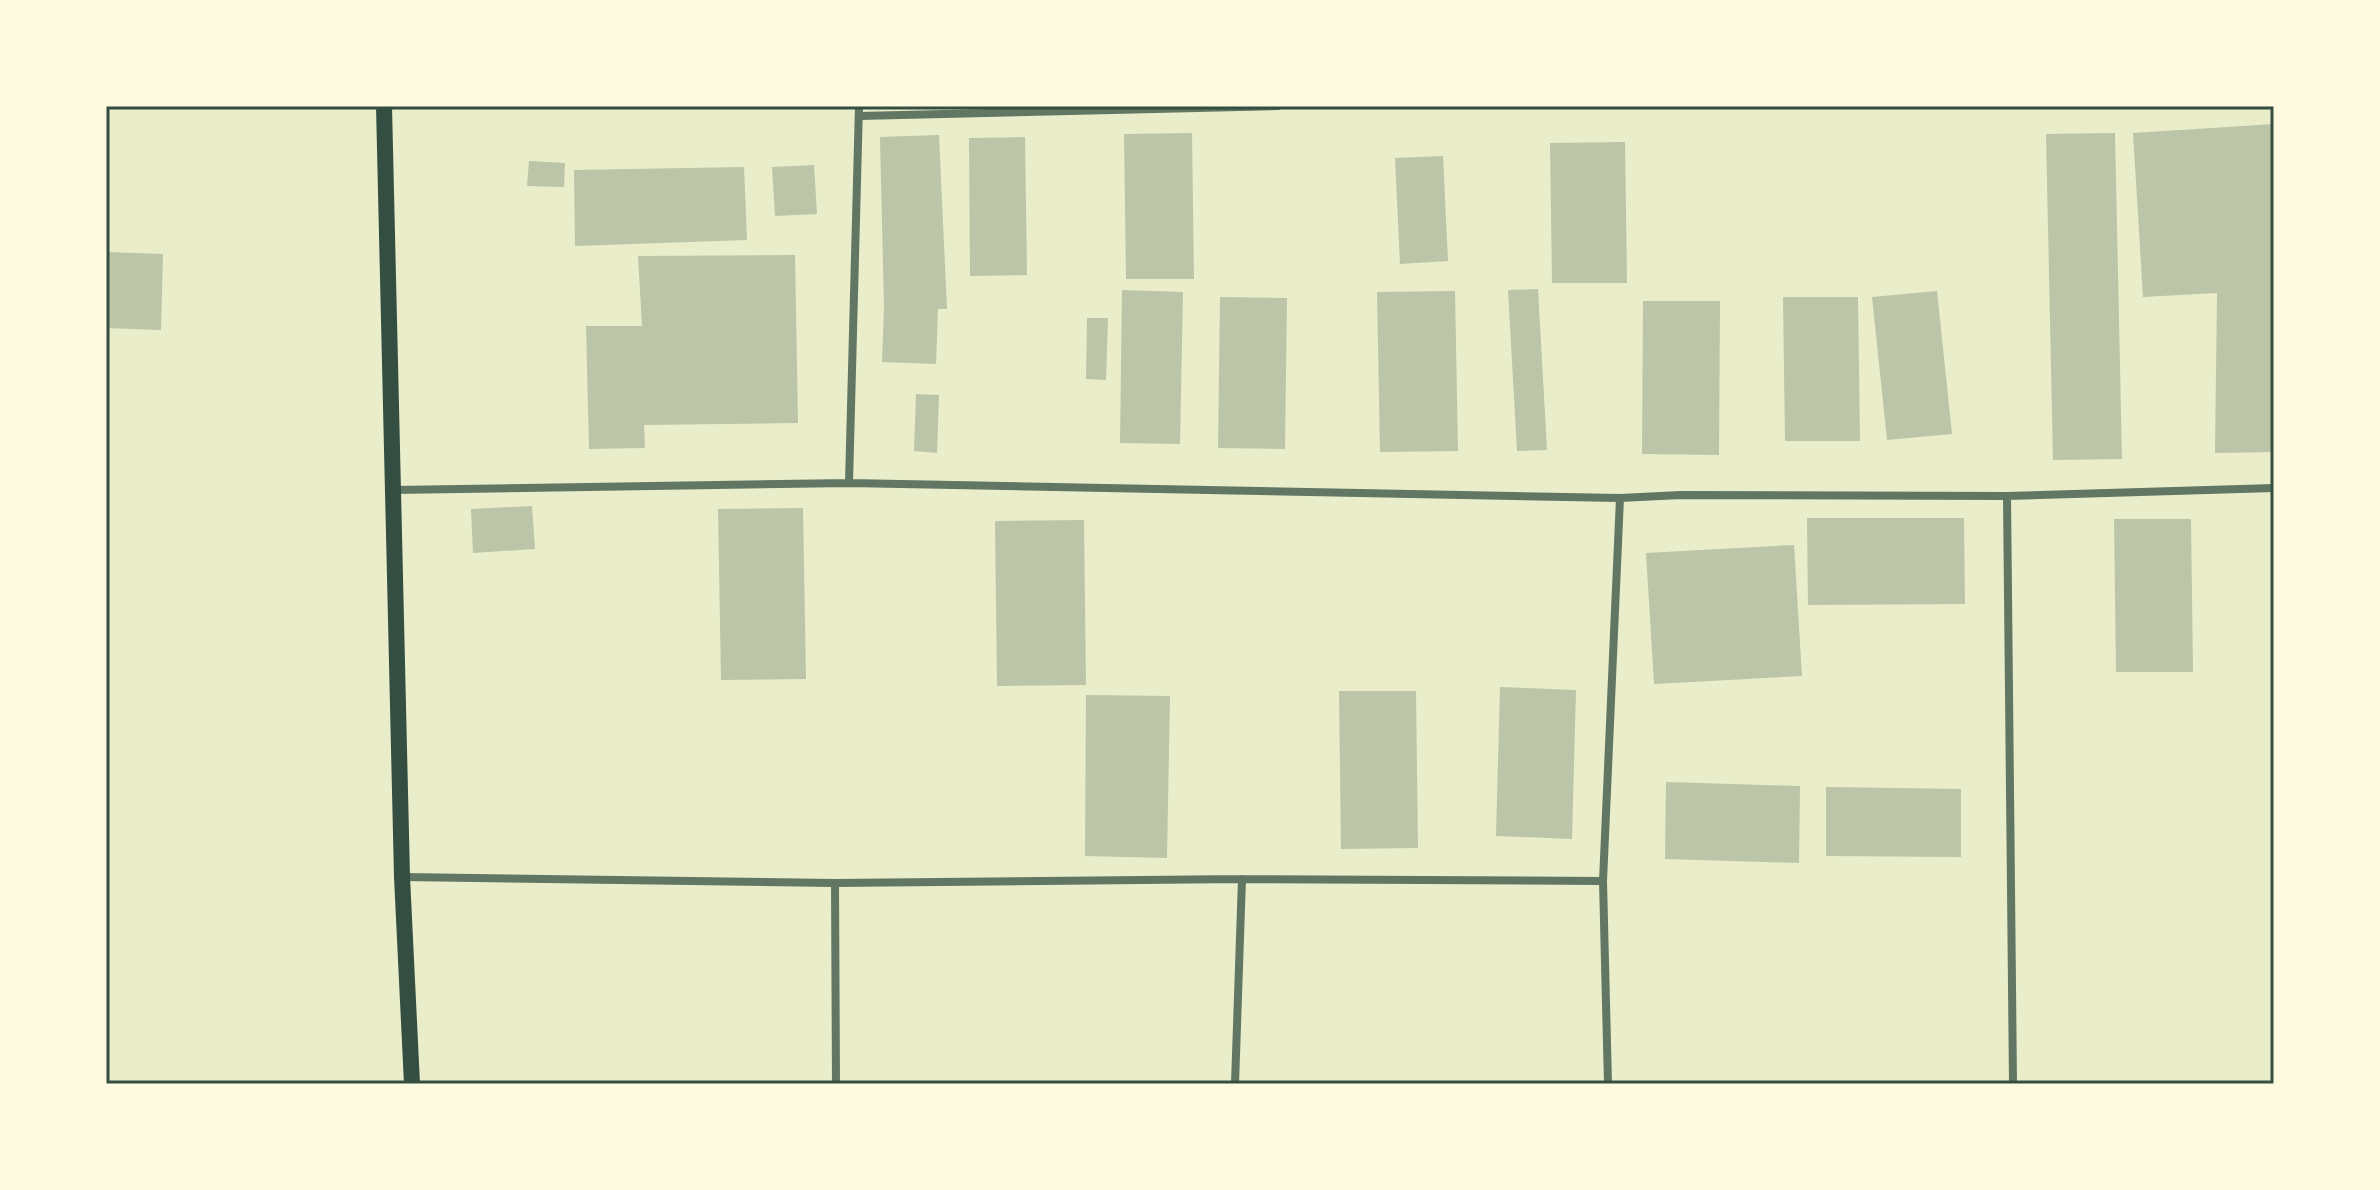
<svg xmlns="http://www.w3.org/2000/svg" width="2380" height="1190" viewBox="0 0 2380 1190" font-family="'Archivo Narrow',sans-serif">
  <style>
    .building { fill: #bcc5a7 }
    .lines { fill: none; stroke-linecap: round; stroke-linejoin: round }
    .minor { stroke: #617663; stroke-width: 8 }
    .secondary { stroke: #344e41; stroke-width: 16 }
    .neatline { fill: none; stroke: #344e41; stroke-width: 3 }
  </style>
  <rect width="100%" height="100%" fill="#e9edc9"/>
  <path class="building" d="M2274,124V452L2215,453L2217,293L2143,297L2133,133Z
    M1192,133L1194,279H1126L1124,134Z
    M2115,133L2122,459L2053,460L2046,134Z
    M939,135L947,309H938L936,364L882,362L884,307L880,137Z
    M1025,137L1027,275L970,276L969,138Z
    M1625,142L1627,283H1552L1550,143Z
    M1443,156L1448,261L1400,264L1395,158Z
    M529,161L565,163L564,187L527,186Z
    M814,165L817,214L775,216L772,167Z
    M744,167L747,240L575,246L574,170Z
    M106,252L163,254L161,330L106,328Z
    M795,255L798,423L644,425L645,448L589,449L586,326H642L638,256Z
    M1538,289L1547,450L1517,451L1508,290Z
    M1122,290L1183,292L1180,444L1120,443Z
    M1455,291L1458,451L1380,452L1377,292Z
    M1937,291L1952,434L1887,440L1872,297Z
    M1220,297L1287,298L1285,449L1218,448Z
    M1783,297H1858L1860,441H1785Z
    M1643,301H1720L1719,455L1642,454Z
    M1087,318H1108L1106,380L1086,379Z
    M916,394L939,395L937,453L914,451Z
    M532,506L535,549L473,553L471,509Z
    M803,508L806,679L721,680L718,509Z
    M1807,518H1964L1965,604L1808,605Z
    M2114,519H2191L2193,672H2116Z
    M1084,520L1086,685L997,686L995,521Z
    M1794,545L1802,676L1654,684L1646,553Z
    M1500,687L1576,690L1572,839L1496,836Z
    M1339,691H1416L1418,848L1341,849Z
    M1086,695L1170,696L1167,858L1085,856Z
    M1666,782L1800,786L1799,863L1665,859Z
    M1826,787L1961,789V857L1826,856Z"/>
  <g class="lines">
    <path class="minor" d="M859,116L1278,106
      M849,483L859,106
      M393,490L849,483L1620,498L1681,495L2007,496L2274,488
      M2007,496L2013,1084
      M402,877L835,883L1242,879L1603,881
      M835,883L836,1084
      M1235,1084L1242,879
      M1608,1084L1603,881L1620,498"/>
    <path class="secondary" d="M384,106L402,877L412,1084"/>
  </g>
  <rect width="2380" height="1190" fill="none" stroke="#fefae0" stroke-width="216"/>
  <rect x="108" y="108" width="2164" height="974" class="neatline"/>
</svg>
